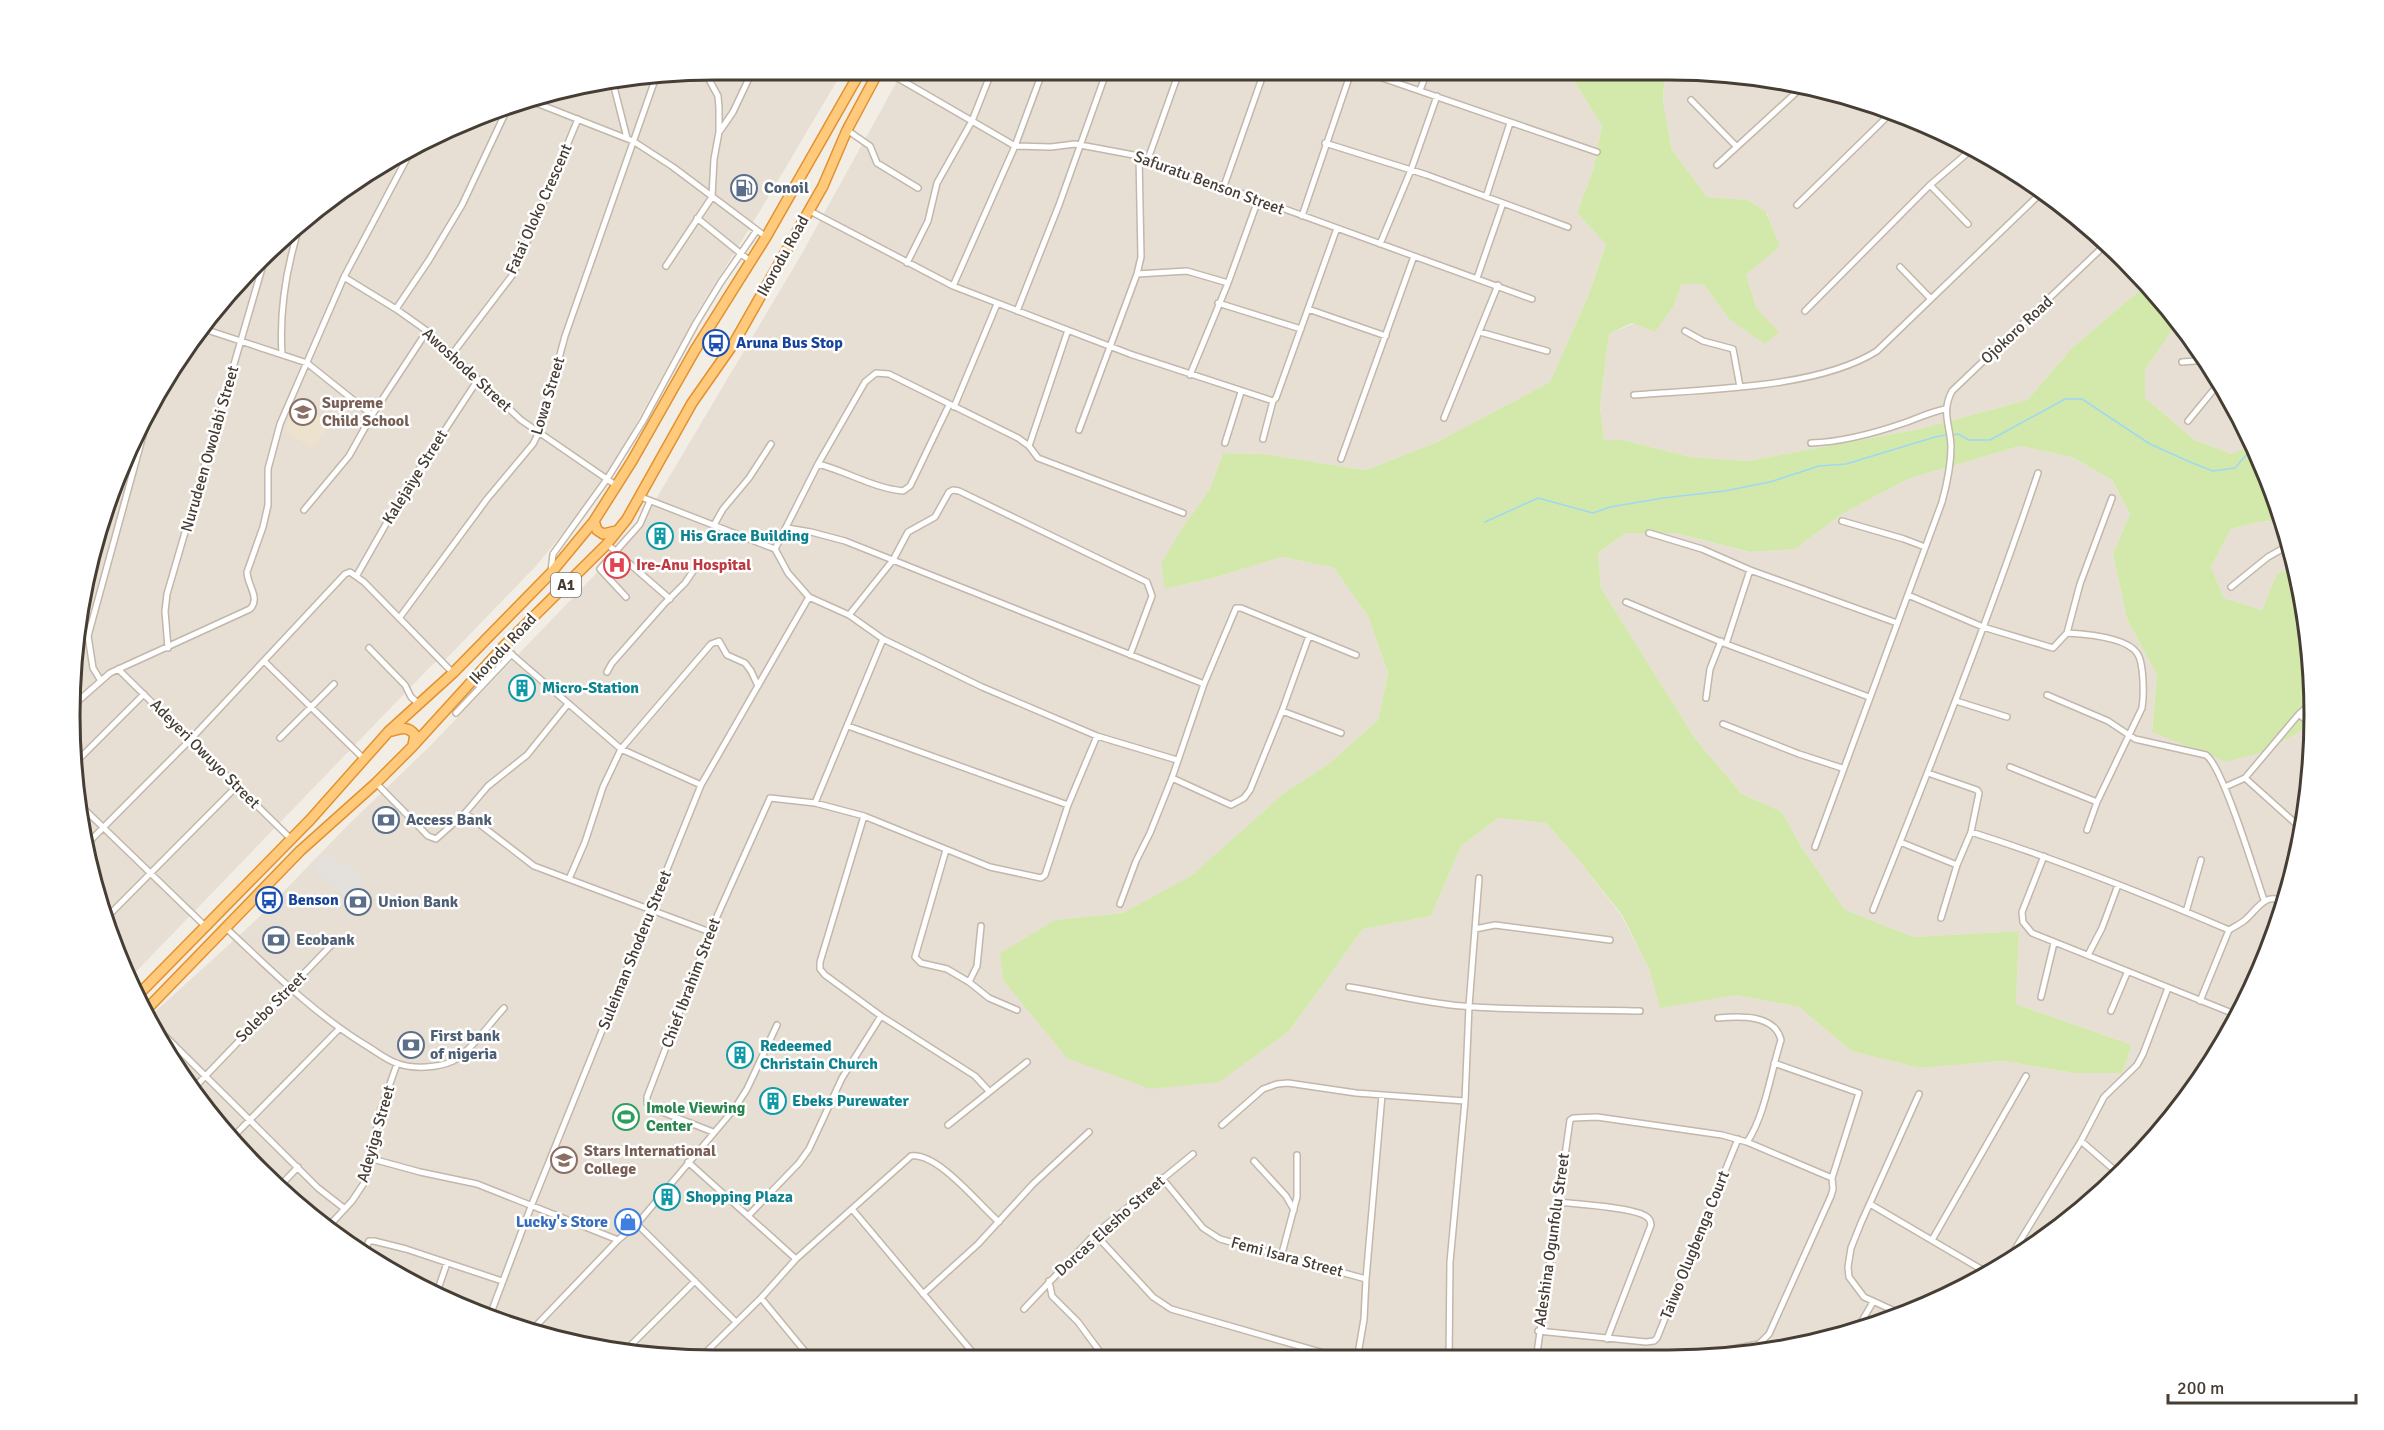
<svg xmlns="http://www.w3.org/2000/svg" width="2384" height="1430" viewBox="0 0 2384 1430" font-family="Signika,sans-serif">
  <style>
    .residential { fill: #e7dfd3 }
    .education { fill: #ede2ce }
    .green { fill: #d3e9ac }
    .parking { fill: #e4e1dd }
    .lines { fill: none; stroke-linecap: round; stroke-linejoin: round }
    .stream { stroke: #9fd8f3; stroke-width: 1.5 }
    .minor-casing { stroke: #c2b7aa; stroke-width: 8 }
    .trunk-casing { stroke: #e3912f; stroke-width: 12 }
    .minor { stroke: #fff; stroke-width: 5 }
    .trunk { stroke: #ffca7b; stroke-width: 9 }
    .labels { text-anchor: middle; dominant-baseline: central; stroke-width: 5; stroke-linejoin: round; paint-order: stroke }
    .shield { fill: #fff; stroke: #7e7771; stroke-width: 1.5 }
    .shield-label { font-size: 15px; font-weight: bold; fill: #463d34 }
    .street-label { font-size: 16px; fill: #463d34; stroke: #fff }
    .service-label { font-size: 16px; font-weight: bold; fill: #4e5e75; stroke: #fff; text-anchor: start }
    .transit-label { font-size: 16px; font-weight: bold; fill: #164399; stroke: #fff; text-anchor: start }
    .education-label { font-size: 16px; font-weight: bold; fill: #785e54; stroke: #fff; text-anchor: start }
    .culture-label { font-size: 16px; font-weight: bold; fill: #0d838f; stroke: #fff; text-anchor: start }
    .health-label { font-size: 16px; font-weight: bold; fill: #be3a42; stroke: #fff; text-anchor: start }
    .leisure-label { font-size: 16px; font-weight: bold; fill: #27864d; stroke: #fff; text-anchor: start }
    .shop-label { font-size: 16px; font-weight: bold; fill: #366cbe; stroke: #fff; text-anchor: end }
    .rim { fill: none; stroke: #463d34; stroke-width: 3 }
  </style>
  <rect width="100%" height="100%" fill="#f3eee5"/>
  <path class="residential" d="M1712,70L1877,103L2028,178L2126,258L2147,284L2073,347L2027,400L1920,429L1747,461L1691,457L1623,440H1604L1600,405L1609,334L1673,307L1682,284H1703L1729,319L1757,309L1746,275L1779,246L1767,213L1748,200L1707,197L1672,150L1663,101L1665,71Z
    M1568,71L1602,126L1593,170L1577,213L1606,243L1588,296L1550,382L1435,443L1366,470L1264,454L1223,453L1210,489L1182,528L1165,589L1217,577L1282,557L1334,568L1368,616L1388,673L1378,720L1327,765L1284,793L1191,877L1123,913L1055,920L1289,1031L1363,929L1431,916L1461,846L1498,818L1546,823L1577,858L1621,915L1649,969L1660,1007L1736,995L1799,1007L1851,1051L1920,1068L2003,1061L2074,1073H2122L2132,1045L2016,1004L2019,931L1914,937L1845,910L1802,848L1782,812L1742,794L1696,740L1601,588L1598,553L1626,533H1675L1749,552L1795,549L1842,514L1908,479L2020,446L2072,457L2112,480L2130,514L2113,554L2127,619L2157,675L2152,732L2267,751L2314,723L2303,841L2266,963L2206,1074L2095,1200L1992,1275L1837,1339L1712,1360H672L507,1327L356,1252L258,1172L202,1108L155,1038L147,1019L255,921L347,826L430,746L637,531L801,255L901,74Z
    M841,74L751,226L698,311L603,484L536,566L446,659L434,663L129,979L103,923L81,841L69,715L75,630L103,508L178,356L258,258L322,202L429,136L508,103L630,75Z
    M2178,322L2206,356L2253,444L2232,454L2195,440L2145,398V370Z
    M2282,520L2296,568L2277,573L2262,610L2224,598L2211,567L2231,529L2258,522Z"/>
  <path class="education" d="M297,399L331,425L312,448L284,430Z"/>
  <path class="green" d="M1568,71H1665L1663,101L1672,150L1707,197L1748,200L1766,212L1780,246L1746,275L1757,309L1779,332L1765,344L1729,319L1703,284H1682L1673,307L1655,332L1632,323L1609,334L1600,405L1604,440H1623L1691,457L1747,461L1920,429L2027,400L2073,347L2147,284L2178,322L2145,370V398L2195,440L2232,454L2253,444L2266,468L2282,520L2258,522L2231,529L2211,567L2224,598L2262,610L2277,573L2296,568L2303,589L2315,715L2314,723L2267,751L2226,762L2152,732L2157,675L2127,619L2113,554L2130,514L2112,480L2072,457L2020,446L1908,479L1842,514L1795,549L1750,552L1675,533H1626L1598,553L1601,588L1696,740L1742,794L1782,812L1802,848L1845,910L1914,937L2019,931L2016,1004L2132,1045L2122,1073H2074L2003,1061L1920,1068L1851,1051L1799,1007L1736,995L1660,1008L1649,969L1622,915L1577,858L1546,823L1498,818L1461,846L1431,916L1363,929L1289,1031L1219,1082L1150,1089L1067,1058L1003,980L1000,953L1055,920L1123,913L1191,876L1284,793L1327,765L1378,720L1388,673L1368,616L1334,568L1282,557L1217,577L1165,589L1161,564L1182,528L1210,489L1223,453L1264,454L1366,470L1435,443L1550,382L1588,296L1606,244L1577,213L1593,170L1602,126Z"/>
  <path class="parking" d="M325,854L347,865L365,881L357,890L354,887L345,897L348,900L337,912L329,904L340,893L313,867Z"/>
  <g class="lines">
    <path class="stream" d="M1952,435L1958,434L1969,440H1990L2065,399H2082L2150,444L2190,462L2213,471L2235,468L2254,446
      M1485,522L1538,498L1593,513L1610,507L1663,498L1724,491L1770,482L1819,466L1846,464L1935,437L1947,435"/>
    <defs>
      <path id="minor" d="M1365,72L1597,152
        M891,74L1015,146L1051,147L1075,144L1139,156L1532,299
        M612,79L627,138
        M1420,90L1427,72
        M526,99L633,141L673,167L766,237
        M1691,100L1736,146
        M847,130L870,146L877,163L918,188
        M720,131L733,112L751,74
        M1325,143L1427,175L1568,227
        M1148,159L1179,72
        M1717,165L1801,88
        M1930,185L1968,224
        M1224,186L1264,72
        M1486,197L1510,123
        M1797,205L1893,111
        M808,210L953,286L1130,354L1273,401
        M1302,216L1351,72
        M697,218L750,261
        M1380,244L1411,170L1437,96
        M907,263L928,221L937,183L972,121L991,73
        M666,266L712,197L714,159L719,132V108L718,96L706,74
        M1900,267L1930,298
        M1137,274L1187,271L1228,283
        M344,277L396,309L427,331L521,420L617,486
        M1477,278L1503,203
        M953,286L1015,146L1042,73
        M1218,303L1301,329
        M396,309L429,260L462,205L510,103
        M1308,309L1386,336
        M1017,311L1059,205L1106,73
        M1805,311L1930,185L1971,150
        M201,328L307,363L372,415
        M1685,331L1703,341L1733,349L1740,387
        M1480,332L1547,351
        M453,353L514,273L578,119
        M282,354C279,308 287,264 301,221
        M2182,362L2208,360
        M1190,375L1228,283L1258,200
        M1634,395C1705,389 1817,389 1877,351L2043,191
        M954,407L997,304
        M1444,418L1498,285
        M2188,421L2220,382
        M1079,430L1137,274L1141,257L1139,156
        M1263,439L1273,401L1276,398L1337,228
        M1225,443L1241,392
        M1811,443C1842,442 1875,433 1904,423C1918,418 1931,412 1945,409
        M1029,446L1068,330
        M1341,459L1414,256
        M818,464C846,471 873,488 903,491L910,486L915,476L949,405
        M641,497L775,549L788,573L809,597L849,615L883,639L982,687L1097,736L1177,760
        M304,510L349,456L372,415L427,331
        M1842,521L1904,539L1925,547
        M714,525L723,509L749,478L771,444
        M787,528L811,532L845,541L1204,684
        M1649,533L1702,549L1750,570L1897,623
        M607,544L670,599
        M775,549L818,464L865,382L876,373L889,374L1018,438L1029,446L1038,458L1183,513
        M1750,570L1726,644L1869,697
        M551,571L553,554L607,479L643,421L696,323L721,282L757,230
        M357,575L403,494L477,381
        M2231,587L2268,557L2289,545
        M1908,595L1983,627L2053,648L2067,633L2080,584L2112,498
        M626,597L600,569L640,524L650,501
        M1626,602L1726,644
        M849,615L893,560L908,532L935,517L949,492L953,490L959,491L1147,582L1152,596L1130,655
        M400,617L487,499L533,444L539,432L565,336L657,74
        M2067,633C2085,634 2126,637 2137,653C2144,662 2144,696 2142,708L2097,802L2087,830
        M503,647L621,749L701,785
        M168,648L165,611L167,594L267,251
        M369,648L405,685L411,697L419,704
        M264,661L364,759
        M118,669L291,839
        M607,672L612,663L664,604L685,583L700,561
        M101,681L93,668L88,636L148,417
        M2047,695L2108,721L2135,739L2206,755C2223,767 2255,874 2264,900
        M1706,698L1710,669L1721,641
        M1956,701L2007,717
        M69,709L110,673L250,609C261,598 247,585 247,572L263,527L268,505V469L280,424L344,277L414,145
        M1282,711L1341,733
        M456,713L512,654
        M2299,714L2314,727
        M1723,724L1799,754L1842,768
        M848,726L1068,805
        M280,738L334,684
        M74,764L144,694
        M2010,767L2097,802
        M1928,773L1977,790L1979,793L1971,832L1957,865L1941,918
        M1172,778L1231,805L1244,798L1250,790L1282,711L1309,636
        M2245,778L2304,831
        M376,783L428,836L436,839L465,813L488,786L527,755L568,704
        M2225,787L2245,778L2299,714L2314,701
        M78,803L205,926
        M815,803L883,639
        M465,813L534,866L710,932
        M864,816L820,962V969L825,975L881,1016L975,1076L988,1090
        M1971,832C2059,860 2145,894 2229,930C2234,927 2240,924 2245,920C2257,910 2266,890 2284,903
        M1900,842L1957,865
        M1815,847L1942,502C1947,484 1951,466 1951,446C1950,424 1941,412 1952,391L2107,243
        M83,848L190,740L345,574L350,572L364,582L453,673
        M946,850L915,957L921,963L947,969L969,982L989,998L1017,1010
        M2044,856L2022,912L2023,922L2032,933L2237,1015
        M569,879L585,842L603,787L621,749L711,644L719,641L727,655L745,663L751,671L758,686
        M1120,904L1136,861L1150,833L1172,778L1204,684L1236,608H1241L1356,655
        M1873,910C1931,765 1988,621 2038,473
        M2186,912L2201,860
        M103,921L236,787
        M226,928C271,970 314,1014 367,1046C377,1052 388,1061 399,1064C414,1069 438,1068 453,1061C471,1051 490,1023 504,1008
        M1475,929L1495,925L1610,940
        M2088,955L2102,928L2118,885
        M969,982L977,966L981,926
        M1349,987C1387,993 1424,1003 1462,1006C1521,1011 1581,1009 1640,1011
        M2041,997L2054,943
        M2200,1001L2229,930
        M2111,1011L2127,973
        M146,1017L318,1188L345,1209
        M1718,1018C1739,1016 1775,1014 1781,1040C1771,1071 1765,1116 1747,1142
        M191,1091L337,939
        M948,1125L1027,1062
        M1222,1125L1263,1089L1277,1084L1288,1083L1356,1093L1465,1101
        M713,1132L652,1108L647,1103V1097L710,932L770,798L815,803L864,816L990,867L1041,878L1045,875L1068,805L1097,736
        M230,1140L339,1029
        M2081,1141L2119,1174
        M369,1158L420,1172L477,1184L618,1240
        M1254,1161L1286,1196L1294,1210
        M688,1162L796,1259
        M1162,1178L1203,1228L1220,1239L1366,1279
        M278,1188L298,1167
        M1557,1202C1575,1204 1635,1207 1647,1217C1651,1220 1650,1221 1651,1225L1607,1339
        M1870,1204L1991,1275
        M852,1209L979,1360
        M748,1216L799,1163L809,1149L842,1078L881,1016
        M637,1224L735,1321
        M327,1228L352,1201L364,1183L381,1109L397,1064
        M1095,1234L1153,1297L1171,1309L1348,1360
        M1932,1240L2026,1076
        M363,1255L369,1241H374L406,1249L502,1281
        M1281,1257L1297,1197V1155
        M2006,1264L2081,1141L2104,1097L2137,1065L2143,1054L2168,988
        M1049,1281L1052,1296L1078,1322L1106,1360
        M437,1292L447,1263
        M923,1294L978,1244L1033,1184L1089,1132
        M761,1298L812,1360
        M1024,1309L1095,1234L1193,1154
        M1899,1313L1864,1297L1849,1277L1848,1267L1851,1248L1861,1223L1919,1094
        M489,1318L532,1204L701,785L809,597
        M531,1331L618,1240L637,1224L735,1108L747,1089L777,1025
        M1538,1331L1646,1342L1654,1341L1657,1338L1738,1139
        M1856,1331L1873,1302
        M626,1350L695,1281
        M698,1360L761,1298L796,1259L911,1156C938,1152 980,1206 999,1222
        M1357,1360L1364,1319L1366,1279L1382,1095
        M1449,1360L1450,1262L1465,1101L1469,1006L1479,878
        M1536,1360L1570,1120L1573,1118L1597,1117L1722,1135L1747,1142L1832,1178
        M1674,1360L1759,1344L1769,1334L1831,1196L1833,1189L1832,1178L1859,1093L1774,1063"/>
      <path id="trunk" d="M594,521L597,530L603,534L616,531
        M392,731C402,728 408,726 415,735L413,745
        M137,996L310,820L389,731L453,673L551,573L594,521L632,461L695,350L766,237L859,74
        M144,1012L300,851L376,783L412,747L503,647L607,544L627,519L692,403L734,343L823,186L847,130L877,74"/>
    </defs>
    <use href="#minor" class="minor-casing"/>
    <use href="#trunk" class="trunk-casing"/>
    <use href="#minor" class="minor"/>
    <use href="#trunk" class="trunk"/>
  </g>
  <defs>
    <symbol id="fuel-ring" viewBox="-11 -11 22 22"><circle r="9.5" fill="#fff" stroke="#5c6f8a" stroke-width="1.5"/><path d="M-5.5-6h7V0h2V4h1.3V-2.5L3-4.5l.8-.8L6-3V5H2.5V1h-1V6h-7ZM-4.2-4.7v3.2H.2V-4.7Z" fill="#5c6f8a"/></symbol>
    <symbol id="bus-ring" viewBox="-11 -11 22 22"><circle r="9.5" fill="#fff" stroke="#1a4fb4" stroke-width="1.5"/><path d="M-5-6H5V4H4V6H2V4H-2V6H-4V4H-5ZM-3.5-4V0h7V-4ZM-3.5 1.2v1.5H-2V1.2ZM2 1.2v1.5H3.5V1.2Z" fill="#1a4fb4"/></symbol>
    <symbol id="school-ring" viewBox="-11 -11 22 22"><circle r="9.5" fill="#fff" stroke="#8d6e63" stroke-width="1.5"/><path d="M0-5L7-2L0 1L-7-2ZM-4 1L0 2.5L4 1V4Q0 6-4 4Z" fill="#8d6e63"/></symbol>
    <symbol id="building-ring" viewBox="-11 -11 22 22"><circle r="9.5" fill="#fff" stroke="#0f9aa8" stroke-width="1.5"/><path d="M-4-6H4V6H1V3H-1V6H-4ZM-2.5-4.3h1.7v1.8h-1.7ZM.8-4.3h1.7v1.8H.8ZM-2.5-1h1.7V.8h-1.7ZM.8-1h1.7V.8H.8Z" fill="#0f9aa8"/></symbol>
    <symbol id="hospital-ring" viewBox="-11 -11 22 22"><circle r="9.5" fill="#fff" stroke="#e0444e" stroke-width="1.5"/><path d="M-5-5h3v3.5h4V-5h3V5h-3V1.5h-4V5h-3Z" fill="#e0444e"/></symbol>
    <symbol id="bank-ring" viewBox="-11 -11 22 22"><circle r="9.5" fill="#fff" stroke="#5c6f8a" stroke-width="1.5"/><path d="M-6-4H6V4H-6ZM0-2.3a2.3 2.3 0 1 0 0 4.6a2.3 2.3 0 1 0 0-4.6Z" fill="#5c6f8a"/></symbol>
    <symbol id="stadium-ring" viewBox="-11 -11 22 22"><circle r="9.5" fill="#fff" stroke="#2e9e5b" stroke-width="1.5"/><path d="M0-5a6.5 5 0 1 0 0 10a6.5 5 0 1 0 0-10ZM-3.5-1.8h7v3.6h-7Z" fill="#2e9e5b"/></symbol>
    <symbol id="shop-ring" viewBox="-11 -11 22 22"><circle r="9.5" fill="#fff" stroke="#3f7fe0" stroke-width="1.5"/><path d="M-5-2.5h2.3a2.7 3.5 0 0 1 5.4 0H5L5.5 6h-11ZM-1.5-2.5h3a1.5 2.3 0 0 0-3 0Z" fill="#3f7fe0"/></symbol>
  </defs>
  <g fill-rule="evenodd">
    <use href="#fuel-ring" x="729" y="173" width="30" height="30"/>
    <use href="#bus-ring" x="701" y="328" width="30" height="30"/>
    <use href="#school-ring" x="288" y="397" width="30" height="30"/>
    <use href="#building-ring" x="645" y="521" width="30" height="30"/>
    <use href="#hospital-ring" x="602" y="550" width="30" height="30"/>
    <use href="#building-ring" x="507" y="673" width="30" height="30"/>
    <use href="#bank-ring" x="371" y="805" width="30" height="30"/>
    <use href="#bus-ring" x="254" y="885" width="30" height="30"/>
    <use href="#bank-ring" x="343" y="887" width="30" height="30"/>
    <use href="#bank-ring" x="261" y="925" width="30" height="30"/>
    <use href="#bank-ring" x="396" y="1030" width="30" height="30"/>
    <use href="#building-ring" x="725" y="1040" width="30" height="30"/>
    <use href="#building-ring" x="758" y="1086" width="30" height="30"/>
    <use href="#stadium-ring" x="611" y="1102" width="30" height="30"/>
    <use href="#school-ring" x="549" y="1145" width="30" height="30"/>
    <use href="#building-ring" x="652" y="1182" width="30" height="30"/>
    <use href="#shop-ring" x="613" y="1207" width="30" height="30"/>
  </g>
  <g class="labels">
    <rect class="shield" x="551" y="573" width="30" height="24" rx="4.5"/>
    <g class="shield-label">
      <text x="566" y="585">A1</text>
    </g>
    <g class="street-label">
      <text transform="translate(1209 183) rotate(20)">Safuratu Benson Street</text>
      <text transform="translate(539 209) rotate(-66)">Fatai Oloko Crescent</text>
      <text transform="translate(783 256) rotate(-61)">Ikorodu Road</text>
      <text transform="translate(2017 330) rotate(-43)">Ojokoro Road</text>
      <text transform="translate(467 370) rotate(43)">Awoshode Street</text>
      <text transform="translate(548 396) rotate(-73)">Lowa Street</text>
      <text transform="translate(210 449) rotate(-74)">Nurudeen Owolabi Street</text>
      <text transform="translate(415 477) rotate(-58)">Kalejaiye Street</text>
      <text transform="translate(503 649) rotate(-47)">Ikorodu Road</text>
      <text transform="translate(205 754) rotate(45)">Adeyeri Owuyo Street</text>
      <text transform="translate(635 950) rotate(-68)">Suleiman Shoderu Street</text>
      <text transform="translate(691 983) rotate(-69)">Chief Ibrahim Street</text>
      <text transform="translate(271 1007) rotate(-45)">Solebo Street</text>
      <text transform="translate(376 1134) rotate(-74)">Adeyiga Street</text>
      <text transform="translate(1110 1226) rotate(-42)">Dorcas Elesho Street</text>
      <text transform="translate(1552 1240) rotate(-82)">Adeshina Ogunfolu Street</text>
      <text transform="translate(1695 1245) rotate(-68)">Taiwo Olugbenga Court</text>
      <text transform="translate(1287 1257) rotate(15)">Femi Isara Street</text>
    </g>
    <g class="service-label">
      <text x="764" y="188">Conoil</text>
      <text x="406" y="820">Access Bank</text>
      <text x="378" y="902">Union Bank</text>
      <text x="296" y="940">Ecobank</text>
      <text x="430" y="1036">First bank<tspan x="430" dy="18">of nigeria</tspan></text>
    </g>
    <g class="transit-label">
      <text x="736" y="343">Aruna Bus Stop</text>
      <text x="288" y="900">Benson</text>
    </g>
    <g class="education-label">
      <text x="322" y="403">Supreme<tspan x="322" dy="18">Child School</tspan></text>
      <text x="584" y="1151">Stars International<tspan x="584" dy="18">College</tspan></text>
    </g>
    <g class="culture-label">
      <text x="680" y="536">His Grace Building</text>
      <text x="542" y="688">Micro-Station</text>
      <text x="760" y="1046">Redeemed<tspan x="760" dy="18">Christain Church</tspan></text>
      <text x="792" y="1101">Ebeks Purewater</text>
      <text x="686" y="1197">Shopping Plaza</text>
    </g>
    <g class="health-label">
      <text x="636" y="565">Ire-Anu Hospital</text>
    </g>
    <g class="leisure-label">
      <text x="646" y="1108">Imole Viewing<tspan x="646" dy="18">Center</tspan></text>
    </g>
    <g class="shop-label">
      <text x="608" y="1222">Lucky's Store</text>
    </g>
  </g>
  <path d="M0 0H2384V1430H0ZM715 80H1669A635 635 0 0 1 2304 715V715A635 635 0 0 1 1669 1350H715A635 635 0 0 1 80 715V715A635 635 0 0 1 715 80Z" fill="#fff" fill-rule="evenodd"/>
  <path class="rim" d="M715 80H1669A635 635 0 0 1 2304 715V715A635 635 0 0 1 1669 1350H715A635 635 0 0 1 80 715V715A635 635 0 0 1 715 80Z"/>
  <path d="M2168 1394v9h188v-9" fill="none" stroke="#463d34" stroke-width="3"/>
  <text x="2177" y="1394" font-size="18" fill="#463d34" stroke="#ffffff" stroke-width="4.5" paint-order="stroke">200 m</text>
</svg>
